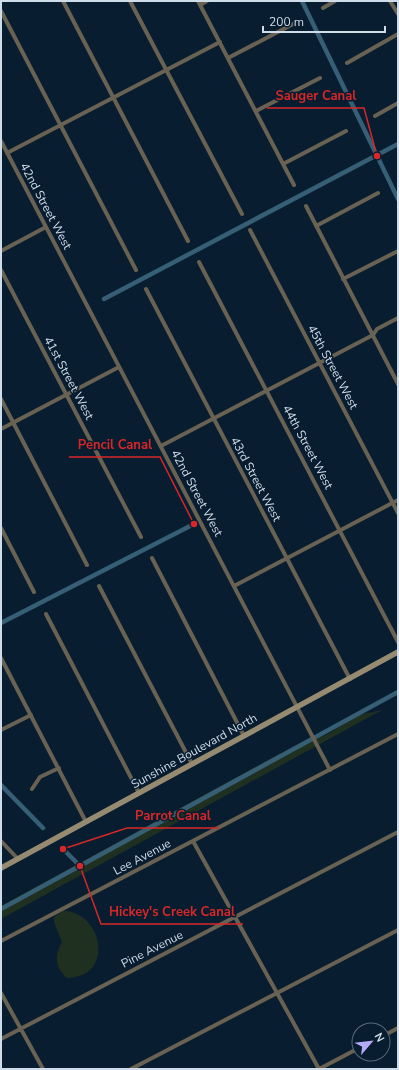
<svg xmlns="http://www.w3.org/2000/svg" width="399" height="1070" viewBox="0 0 399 1070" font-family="'Nunito Sans',sans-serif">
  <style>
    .green { fill: #203020 }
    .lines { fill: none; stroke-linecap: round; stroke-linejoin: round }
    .canal { stroke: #365f75; stroke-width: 4.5 }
    .street { stroke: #696252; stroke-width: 4 }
    .secondary { stroke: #968a70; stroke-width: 5.5 }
    .labels { text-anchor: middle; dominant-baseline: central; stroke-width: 3; stroke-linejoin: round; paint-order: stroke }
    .street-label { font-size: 12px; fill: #cfdcea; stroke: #081d30 }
    .leader { fill: none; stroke: #d62828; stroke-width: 1.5 }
    .callout-dot { fill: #d62828; stroke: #081d30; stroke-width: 1.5 }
    .callout-label { font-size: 13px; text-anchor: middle; font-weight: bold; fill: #d62828; stroke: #081d30; stroke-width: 3; stroke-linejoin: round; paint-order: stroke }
  </style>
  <rect width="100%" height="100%" fill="#081d30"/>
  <path class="green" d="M382,710L1,919V906L279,754H283L328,734L359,715Z
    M63,911C101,910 117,976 67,978C55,967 54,956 62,942L54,922V917Z"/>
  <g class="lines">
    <path class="canal" d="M302,1L398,199
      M104,299L398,144
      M1,623L194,524
      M1,785L43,828
      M63,849L80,866
      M1,909L398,692"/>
    <path class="street" d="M63,1L188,241
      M130,1L242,214
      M198,1L294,185
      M390,1L398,14
      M200,5L207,1
      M323,8L335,1
      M1,11L136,270
      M228,58L295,23
      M347,63L398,34
      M256,111L320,78
      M375,116L398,103
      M1,141L330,770
      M7,153L220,42
      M283,164L346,131
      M306,206L398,384
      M316,226L378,193
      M250,230L398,513
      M1,251L46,227
      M199,262L398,642
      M1,270L141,537
      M343,279L398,251
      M146,289L350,679
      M1,399L87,565
      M1,429L119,367
      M161,446L373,335L377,329L398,318
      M1,528L34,592
      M152,558L244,736
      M99,586L192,764
      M234,586L398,500
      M46,614L139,793
      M1,658L86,822
      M1,730L31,715
      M32,789L40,777L59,768
      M1,841L18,859
      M193,841L319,1069
      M1,941L398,734
      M1,993L43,1069
      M383,1036L398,1028
      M1,1039L398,832
      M131,1069L398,930
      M319,1069L359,1048"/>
    <path class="secondary" d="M1,868L398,652"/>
  </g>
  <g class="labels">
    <g class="street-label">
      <text transform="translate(46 206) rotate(62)">42nd Street West</text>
      <text transform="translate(333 367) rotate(62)">45th Street West</text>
      <text transform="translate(69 378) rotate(62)">41st Street West</text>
      <text transform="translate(308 447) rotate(62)">44th Street West</text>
      <text transform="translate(256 479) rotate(62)">43rd Street West</text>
      <text transform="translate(197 493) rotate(62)">42nd Street West</text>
      <text transform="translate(194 751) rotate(-29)">Sunshine Boulevard North</text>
      <text transform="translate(142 857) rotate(-28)">Lee Avenue</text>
      <text transform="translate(152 949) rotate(-27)">Pine Avenue</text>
    </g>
  </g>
  <path class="leader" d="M377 156L364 108H267M194 524L160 457H69M63 849L127 828H219M80 866L101 924H243"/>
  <g class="callout-dot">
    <circle cx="377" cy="156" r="4"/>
    <circle cx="194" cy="524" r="4"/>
    <circle cx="63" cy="849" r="4"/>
    <circle cx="80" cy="866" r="4"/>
  </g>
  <g class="callout-label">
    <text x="316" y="100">Sauger Canal</text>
    <text x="115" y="449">Pencil Canal</text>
    <text x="173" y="820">Parrot Canal</text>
    <text x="172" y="916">Hickey's Creek Canal</text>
  </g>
  <rect width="399" height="1070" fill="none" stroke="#cfdcea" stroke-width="4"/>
  <g transform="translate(371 1042) rotate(62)"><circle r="19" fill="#081d30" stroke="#58697a"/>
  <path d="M0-3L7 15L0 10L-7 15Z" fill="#b5acf8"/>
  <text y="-6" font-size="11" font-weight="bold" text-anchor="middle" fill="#cfdcea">N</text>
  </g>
  <path d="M263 26v6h122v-6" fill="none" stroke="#cfdcea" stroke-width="2"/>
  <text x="269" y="26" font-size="12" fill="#cfdcea" stroke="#081d30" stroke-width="3" paint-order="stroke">200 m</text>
</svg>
